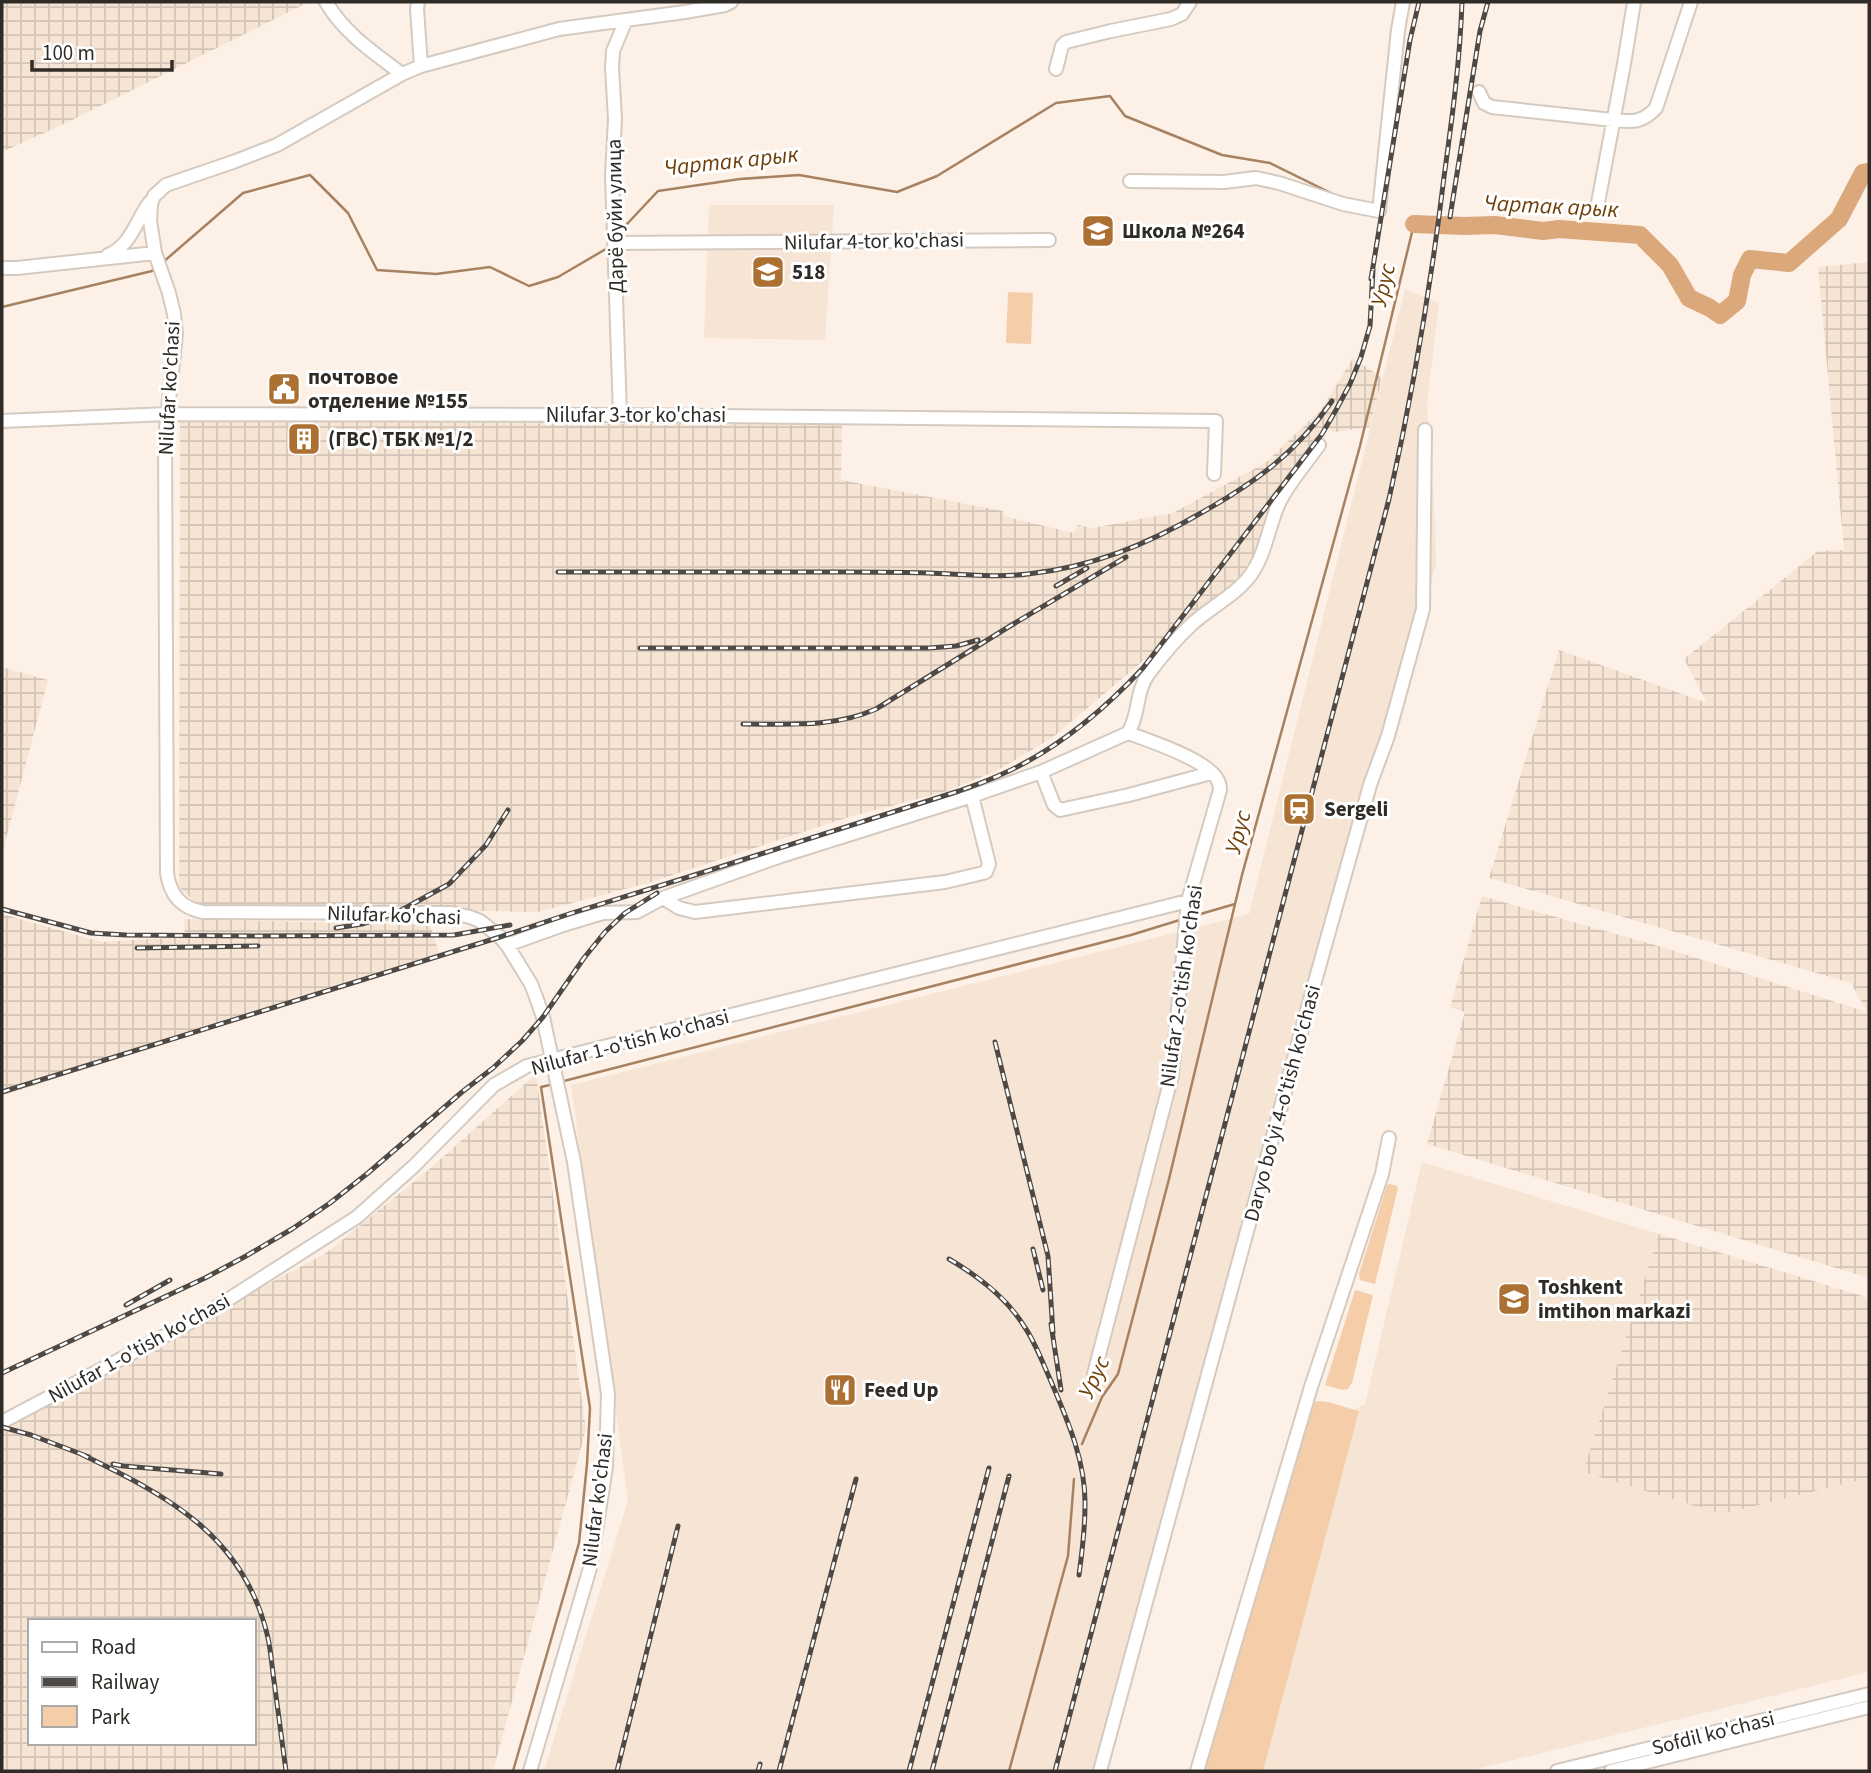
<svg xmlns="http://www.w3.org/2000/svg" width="1871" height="1773" viewBox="0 0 1871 1773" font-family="'Source Sans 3',sans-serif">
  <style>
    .built { fill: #f6e4d5 }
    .industrial { fill: url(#industrial-grid); fill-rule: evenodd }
    .green { fill: #f6cda9 }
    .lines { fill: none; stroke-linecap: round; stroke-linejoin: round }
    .stream { stroke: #a78262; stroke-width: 2.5 }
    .river { stroke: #dba87b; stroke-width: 18 }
    .minor-casing { stroke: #d5cac0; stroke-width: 16 }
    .minor { stroke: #fff; stroke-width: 12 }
    .rail-casing { stroke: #4e4944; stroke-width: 5 }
    .rail { stroke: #fff; stroke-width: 2.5; stroke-dasharray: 8; stroke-linecap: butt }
    .labels { text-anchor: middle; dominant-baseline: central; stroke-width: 6; stroke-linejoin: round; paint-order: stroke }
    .street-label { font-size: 21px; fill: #2f2b27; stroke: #fff }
    .poi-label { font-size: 21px; font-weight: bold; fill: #2f2b27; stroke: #fff; text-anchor: start }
    .water-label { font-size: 23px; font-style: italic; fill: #704008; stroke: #fff }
  </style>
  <defs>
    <pattern id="industrial-grid" width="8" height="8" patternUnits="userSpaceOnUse" patternTransform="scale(1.75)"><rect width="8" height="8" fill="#f6e4d5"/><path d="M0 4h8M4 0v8" fill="none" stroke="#d3c4b7"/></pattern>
  </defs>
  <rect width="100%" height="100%" fill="#fdf1e7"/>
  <path class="built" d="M709,205H834L825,340L704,338Z
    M1405,289L1439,303L1427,403L1435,521L1436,564L1247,1249L1167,1556L1133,1670L1106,1771H544L628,1500L571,1085L1249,914Z
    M1422,1162L1659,1234L1583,1472L1722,1514L1869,1478V1672L1469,1771H1259L1355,1409L1365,1404Z"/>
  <path class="industrial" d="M2,2H309L66,123L2,152Z
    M1869,262V1278L1427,1144L1465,1012L1450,1007L1482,896L1662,947L1867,1012L1851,983L1489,878L1559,650L1707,703L1684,659L1818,551L1844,550L1818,267Z
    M1353,358L1382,378L1370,427L1334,432L1328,429L1276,501L1256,557L1246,574L1052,738L998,770L948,791L849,817L648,883L538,912L199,906L179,887L180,421L842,425L841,480L1003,511L1004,516L1074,533L1078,525L1092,528L1173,513L1265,463L1321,410Z
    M2,667L48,680L2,854Z
    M2,914L102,942L185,937L184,919L430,925L439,953L2,1096Z
    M536,1074L586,1429L493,1771H2V1426L326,1253L427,1171ZM30,1621H254V1743H30Z
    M1659,1234L1869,1298V1478L1722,1514L1583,1472Z"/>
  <path class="green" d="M1008,292L1033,293L1031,344L1006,343Z
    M1390,1184L1397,1186L1398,1188L1375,1284L1360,1280L1359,1274L1387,1185Z
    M1355,1290L1373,1295L1352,1383L1348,1389L1342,1390L1325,1385Z
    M1317,1401L1328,1402L1359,1411L1263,1771H1205L1312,1404Z"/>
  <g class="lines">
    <path class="stream" d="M619,240L627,224L658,191L740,179L799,175L897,192L937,176L1056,103L1110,96L1125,116L1222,155L1270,163L1337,196
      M162,263L243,193L310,175L348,213L377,270L436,274L490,267L529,286L558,277L611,246
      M2,307L152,271L154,269
      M1190,917L1235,904
      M560,1082L1131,935L1183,919
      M1082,1444L1102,1397L1118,1374L1169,1179L1242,875L1360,446L1414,224L1408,222
      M513,1771L579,1543L587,1464L590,1408L541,1087L554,1084
      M1009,1771L1068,1556L1074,1479"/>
    <path class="river" d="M1414,224L1464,226L1495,225L1543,231L1559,229L1640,235L1670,265L1689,298L1710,308L1720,315L1737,301L1742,275L1750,259L1789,263L1839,219L1863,173L1869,172"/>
    <defs>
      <path id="minor" d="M326,2C344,33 374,53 402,74
        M418,2L417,9L421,66
        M1056,69L1062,46L1066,42L1111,31L1171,19L1182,14L1190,2
        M1479,92L1484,103L1492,107L1613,120C1633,122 1642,123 1656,108L1691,2
        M1130,181L1224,182L1256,178L1279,183L1343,204L1379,211L1398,30L1403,2
        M1597,208L1624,64L1634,2
        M614,243L1049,240
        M108,255C131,246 136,220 150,202
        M2,268H17L155,253
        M620,415L612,176L615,119L612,67L613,51L626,20
        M2,421L168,414L620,415L1216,421L1214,474
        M1041,772L1054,805L1060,810L1129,795L1211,773
        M663,898L679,908L695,912L945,882L983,873L986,872L989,864L972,796
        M507,945L563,925L603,913L637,912L663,898L781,856L972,796L1041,772L1128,733C1140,714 1135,692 1149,673C1161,657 1176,639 1191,625C1210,607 1237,595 1252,573C1266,552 1269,525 1279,503C1288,484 1307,462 1319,445
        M1094,1374L1172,1075L1188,901L1220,790C1220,786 1219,782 1217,779C1207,760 1148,740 1128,733
        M2,1422L204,1315L357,1217L414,1166L494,1085L527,1066L1188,901
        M530,1771L590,1568L606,1467L608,1394L574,1162L543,1017L536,997L531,984L507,945L500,937L480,921L470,917L452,913L203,912C181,908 170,895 167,873L165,438L176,334L174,314L169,293L155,253L150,221L151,204L154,196L166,185L233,162L277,145L402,74L421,66L559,29L685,12L725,5L731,2
        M1100,1771L1316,978L1370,785L1388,736L1423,609L1425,430
        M1197,1771L1311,1387L1382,1174L1389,1138
        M1557,1771L1869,1694
        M1611,1771L1869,1707"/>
    </defs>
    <use href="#minor" class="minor-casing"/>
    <use href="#minor" class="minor"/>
    <defs>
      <path id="rail" d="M1450,217L1480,31L1488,2
        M1371,279L1410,40L1419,2
        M558,572C653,572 748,572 843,572C872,572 900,572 928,573C961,574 995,578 1028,574C1092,567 1146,545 1201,513C1256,482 1296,453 1332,401
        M1056,586L1087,568
        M640,648H929L956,646L978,640
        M743,724C789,724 833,728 876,709L1010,626L1126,557
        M2,909L91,933L126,935L256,936L454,935L510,925
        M336,928L362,924L396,913L449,884L486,845L508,810
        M137,948L258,946
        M995,1042L1048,1256L1053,1333
        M2,1092L500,937L572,913L701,873L959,791C973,786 987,781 1000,775C1055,751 1102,712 1143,668L1322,434L1336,410L1350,384L1361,357L1370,326L1373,269
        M1033,1249L1043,1290
        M949,1259C978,1276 1006,1297 1024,1326C1035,1342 1042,1361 1050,1379C1067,1419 1086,1461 1085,1506C1085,1529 1082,1553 1079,1575
        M126,1305L170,1280
        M1051,1324L1061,1390
        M2,1373L205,1278L246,1256L292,1229L330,1203L368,1173L462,1092L493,1068L522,1041L543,1017L584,958L605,932L625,913L657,893
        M2,1427L31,1435L89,1457
        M81,1454C168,1496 245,1536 268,1638C271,1652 272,1667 274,1681C278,1711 282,1741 286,1771
        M113,1464L123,1466L221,1474
        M617,1771L678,1526
        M758,1771L760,1764
        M779,1771L856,1479
        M909,1771L989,1468
        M932,1771L1009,1476
        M1055,1771L1389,499C1413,392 1431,285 1444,177C1452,119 1460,61 1462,2"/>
    </defs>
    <use href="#rail" class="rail-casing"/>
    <use href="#rail" class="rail"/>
  </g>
  <defs>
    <symbol id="school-square" viewBox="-11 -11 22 22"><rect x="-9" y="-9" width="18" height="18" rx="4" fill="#ad7033" stroke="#fff"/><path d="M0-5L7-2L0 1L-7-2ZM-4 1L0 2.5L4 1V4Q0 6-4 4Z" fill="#fff"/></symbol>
    <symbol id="civic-square" viewBox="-11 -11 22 22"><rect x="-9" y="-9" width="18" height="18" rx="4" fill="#ad7033" stroke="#fff"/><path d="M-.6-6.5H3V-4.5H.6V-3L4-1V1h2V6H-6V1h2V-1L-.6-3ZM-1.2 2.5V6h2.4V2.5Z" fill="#fff"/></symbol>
    <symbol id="building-square" viewBox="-11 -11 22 22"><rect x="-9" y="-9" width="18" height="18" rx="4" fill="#ad7033" stroke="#fff"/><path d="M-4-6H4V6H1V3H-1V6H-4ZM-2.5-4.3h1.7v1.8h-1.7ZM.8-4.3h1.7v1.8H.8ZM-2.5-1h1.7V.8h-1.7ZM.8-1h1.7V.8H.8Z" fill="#fff"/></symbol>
    <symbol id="station-square" viewBox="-11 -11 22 22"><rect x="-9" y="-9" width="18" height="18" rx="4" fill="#ad7033" stroke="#fff"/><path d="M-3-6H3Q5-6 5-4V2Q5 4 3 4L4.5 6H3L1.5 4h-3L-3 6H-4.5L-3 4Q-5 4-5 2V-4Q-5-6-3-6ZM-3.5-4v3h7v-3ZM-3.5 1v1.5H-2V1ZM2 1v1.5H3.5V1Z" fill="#fff"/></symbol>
    <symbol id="restaurant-square" viewBox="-11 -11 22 22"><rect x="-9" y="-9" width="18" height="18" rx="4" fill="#ad7033" stroke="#fff"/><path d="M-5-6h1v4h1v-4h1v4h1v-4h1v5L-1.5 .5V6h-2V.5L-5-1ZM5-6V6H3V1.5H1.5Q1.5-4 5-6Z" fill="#fff"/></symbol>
  </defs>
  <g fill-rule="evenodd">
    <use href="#school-square" x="1079" y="212" width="38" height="38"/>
    <use href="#school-square" x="749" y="253" width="38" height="38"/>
    <use href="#civic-square" x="265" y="370" width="38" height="38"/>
    <use href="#building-square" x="285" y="420" width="38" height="38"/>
    <use href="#station-square" x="1280" y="790" width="38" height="38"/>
    <use href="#school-square" x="1495" y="1280" width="38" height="38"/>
    <use href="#restaurant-square" x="821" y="1371" width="38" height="38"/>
  </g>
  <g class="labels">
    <g class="street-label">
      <text transform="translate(615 216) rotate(-91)">Дарё буйи улица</text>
      <text transform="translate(874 241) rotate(-1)">Nilufar 4-tor ko'chasi</text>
      <text transform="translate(169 388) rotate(-87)">Nilufar ko'chasi</text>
      <text x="636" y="415">Nilufar 3-tor ko'chasi</text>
      <text transform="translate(394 915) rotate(2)">Nilufar ko'chasi</text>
      <text transform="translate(1181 986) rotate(-82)">Nilufar 2-o'tish ko'chasi</text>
      <text transform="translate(630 1042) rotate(-15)">Nilufar 1-o'tish ko'chasi</text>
      <text transform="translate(1282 1103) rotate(-75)">Daryo bo'yi 4-o'tish ko'chasi</text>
      <text transform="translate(139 1348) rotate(-29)">Nilufar 1-o'tish ko'chasi</text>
      <text transform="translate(597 1500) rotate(-83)">Nilufar ko'chasi</text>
      <text transform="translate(1713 1733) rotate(-14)">Sofdil ko'chasi</text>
    </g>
    <g class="poi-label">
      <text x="1122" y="231">Школа №264</text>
      <text x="792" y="272">518</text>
      <text x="308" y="377">почтовое<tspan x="308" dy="24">отделение №155</tspan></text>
      <text x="328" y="439">(ГВС) ТБК №1/2</text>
      <text x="1324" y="809">Sergeli</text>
      <text x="1538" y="1287">Toshkent<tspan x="1538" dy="24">imtihon markazi</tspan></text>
      <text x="864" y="1390">Feed Up</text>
    </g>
    <g class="water-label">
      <text transform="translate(731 161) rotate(-6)">Чартак арык</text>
      <text transform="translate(1551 206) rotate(3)">Чартак арык</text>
      <text transform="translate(1383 285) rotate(-77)">Урус</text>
      <text transform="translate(1238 832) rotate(-75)">Урус</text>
      <text transform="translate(1094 1377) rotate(-65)">Урус</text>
    </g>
  </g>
  <rect width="1871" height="1773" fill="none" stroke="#2f2b27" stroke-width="7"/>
  <rect x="28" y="1619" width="228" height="126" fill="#ffffff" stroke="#acaaa9" stroke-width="2"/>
  <rect x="42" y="1642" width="35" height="10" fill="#ffffff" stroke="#acaaa9" stroke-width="2"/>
  <text x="91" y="1654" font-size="21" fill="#2f2b27">Road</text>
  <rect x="42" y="1677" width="35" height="10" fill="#4e4944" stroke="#acaaa9" stroke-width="2"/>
  <text x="91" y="1689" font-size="21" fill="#2f2b27">Railway</text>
  <rect x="42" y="1706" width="35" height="21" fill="#f6cda9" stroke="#acaaa9" stroke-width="2"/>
  <text x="91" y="1724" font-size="21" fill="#2f2b27">Park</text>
  <path d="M32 60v10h140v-10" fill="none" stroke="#2f2b27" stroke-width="3.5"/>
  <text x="42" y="60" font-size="21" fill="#2f2b27" stroke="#ffffff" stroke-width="5" paint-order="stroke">100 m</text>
</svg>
